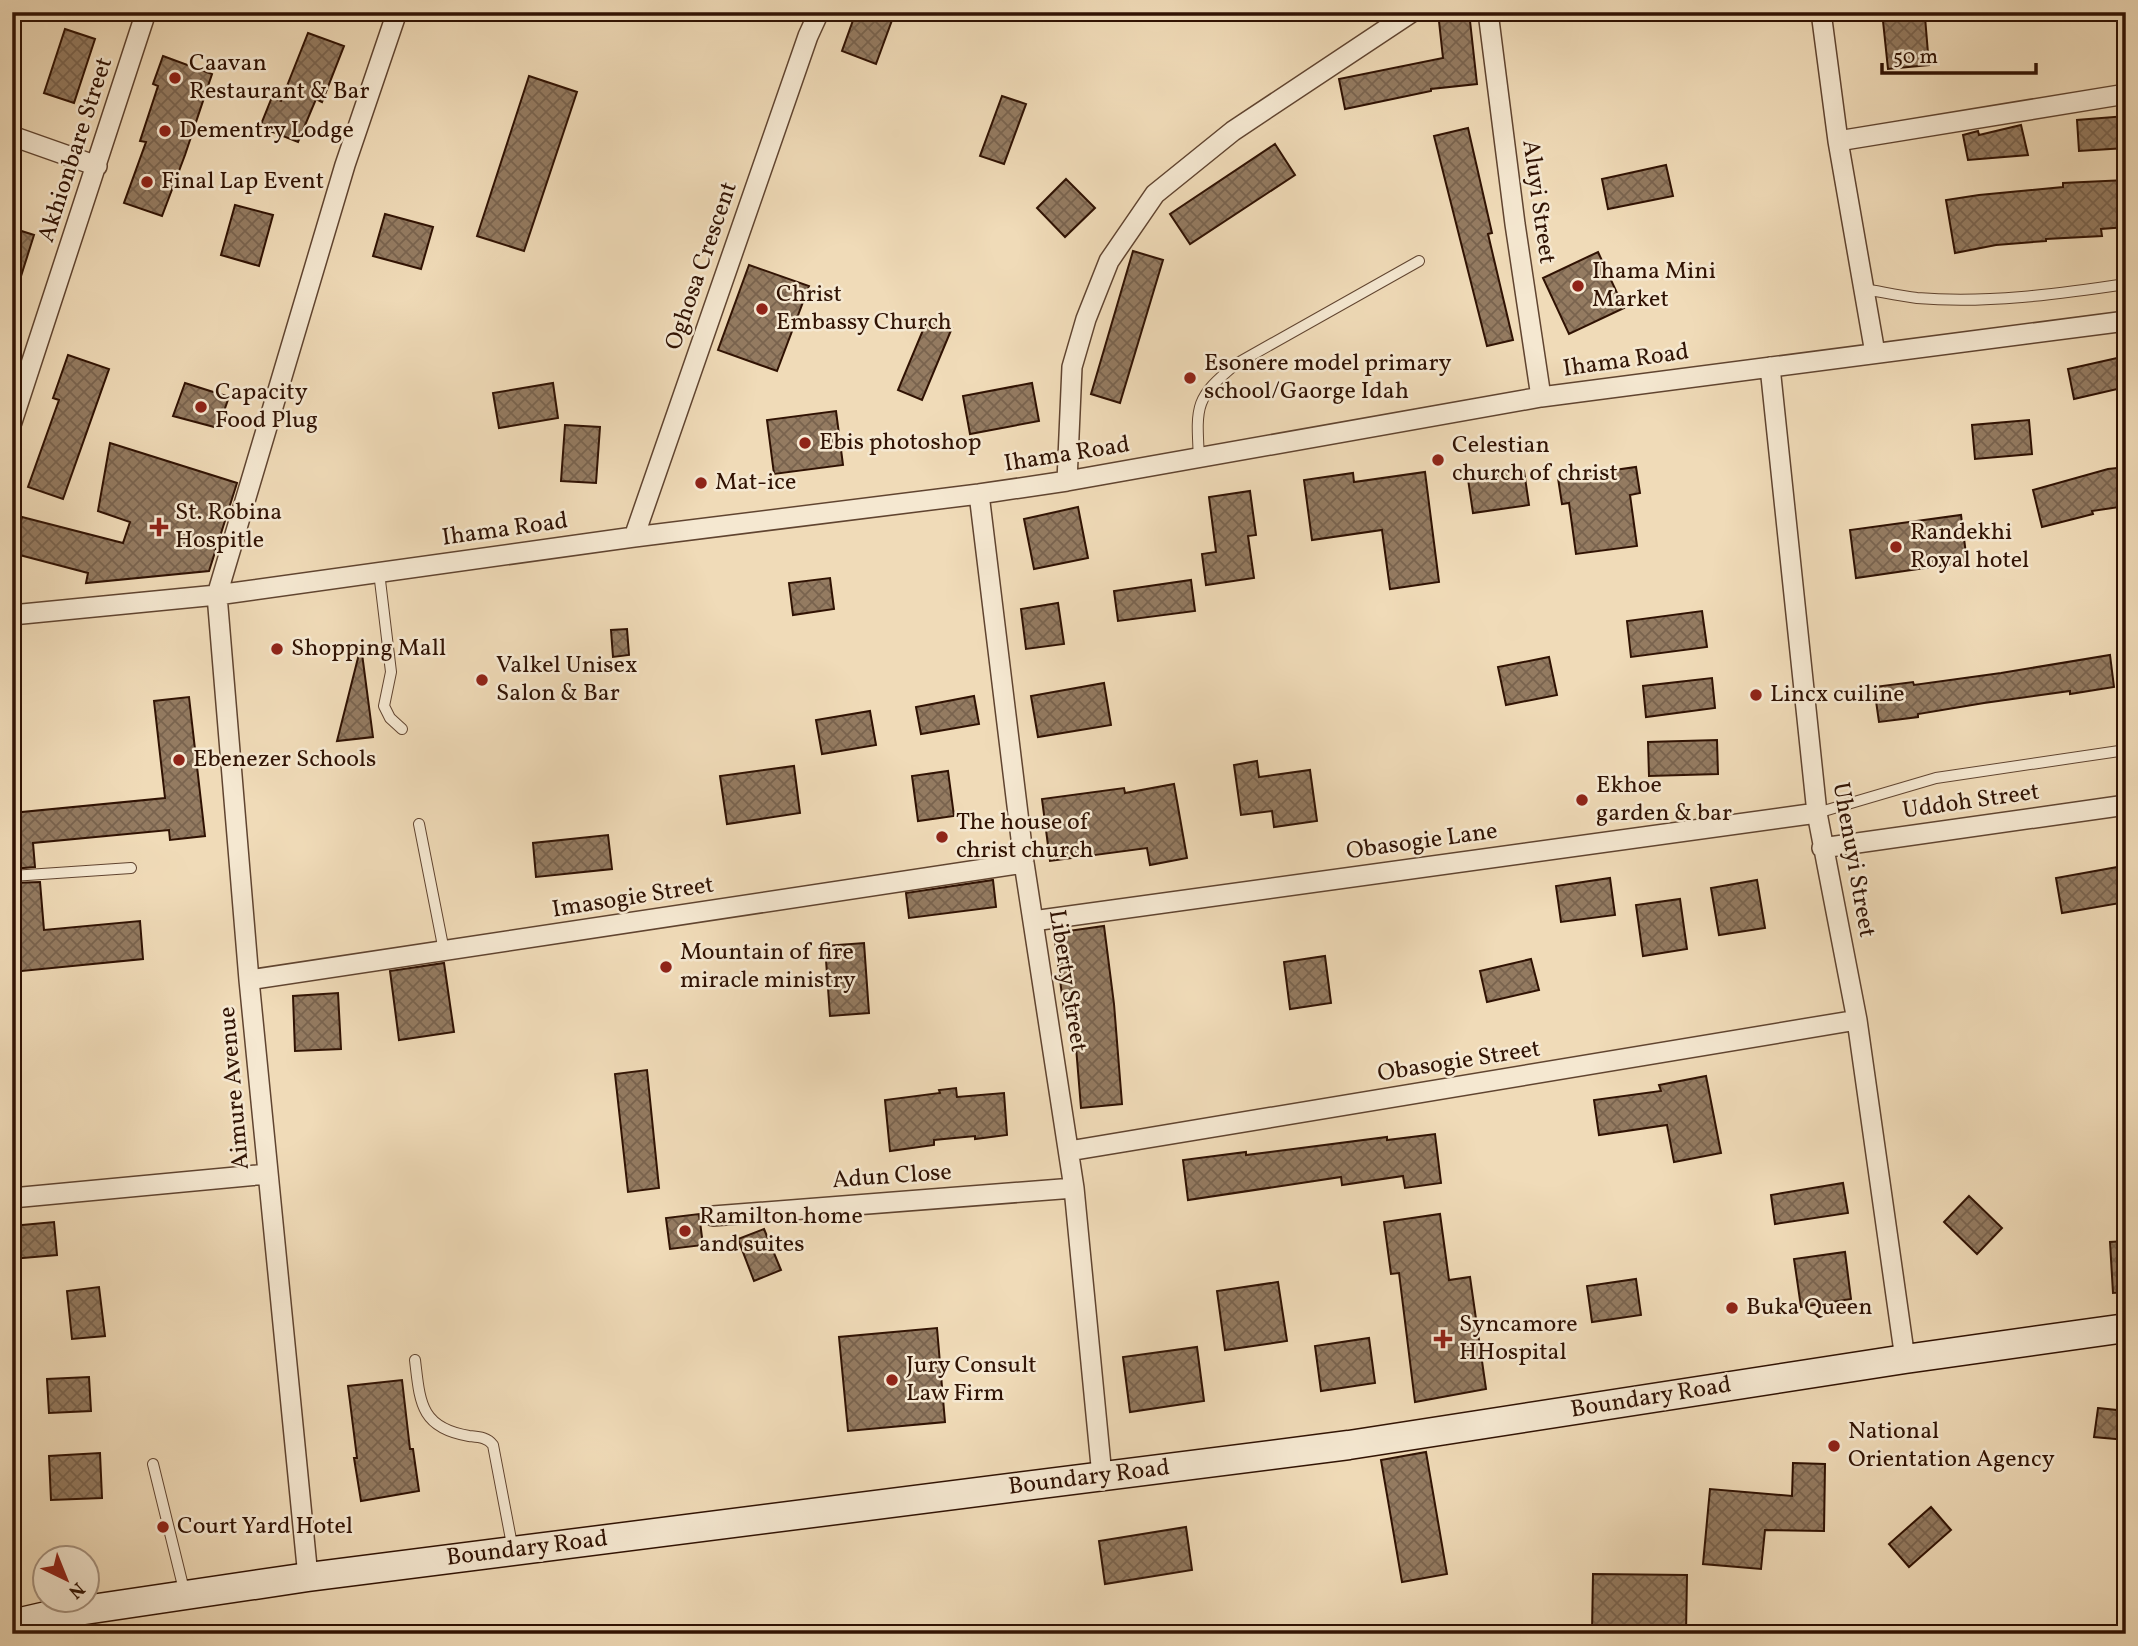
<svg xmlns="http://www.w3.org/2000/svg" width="2138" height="1646" viewBox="0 0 2138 1646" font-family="Vollkorn,serif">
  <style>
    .building { fill: url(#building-cross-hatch); stroke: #301203; stroke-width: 2 }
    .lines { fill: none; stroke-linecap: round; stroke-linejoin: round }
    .lane-casing { stroke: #604430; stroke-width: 12 }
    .street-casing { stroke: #604430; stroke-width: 22 }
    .secondary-casing { stroke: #301203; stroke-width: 31 }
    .lane { stroke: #f5e8d1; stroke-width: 10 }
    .street { stroke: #f5e8d1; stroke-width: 19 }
    .secondary { stroke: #f5e8d1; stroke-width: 28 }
    .poi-dot { fill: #8f2418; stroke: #f5e8d1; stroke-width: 2.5 }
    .labels { text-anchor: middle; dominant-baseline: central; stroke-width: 5; stroke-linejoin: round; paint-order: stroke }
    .poi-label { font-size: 24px; fill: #301203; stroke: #f5e8d1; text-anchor: start }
    .street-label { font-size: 24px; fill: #301203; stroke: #f5e8d1 }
  </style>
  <defs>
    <pattern id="building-cross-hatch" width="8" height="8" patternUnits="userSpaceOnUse" patternTransform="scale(1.75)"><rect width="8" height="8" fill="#947b61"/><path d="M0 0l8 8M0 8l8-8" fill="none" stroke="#79634e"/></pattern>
  </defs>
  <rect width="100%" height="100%" fill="#f0dbb8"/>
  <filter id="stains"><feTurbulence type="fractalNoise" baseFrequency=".00286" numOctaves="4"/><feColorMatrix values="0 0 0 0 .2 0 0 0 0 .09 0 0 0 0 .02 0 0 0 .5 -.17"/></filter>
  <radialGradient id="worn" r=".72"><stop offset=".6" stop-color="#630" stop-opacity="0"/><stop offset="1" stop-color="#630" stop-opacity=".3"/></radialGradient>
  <path class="building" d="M856,12H895L876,64L842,51Z
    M1438,12H1469L1477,84L1431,89V91L1345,109L1339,79L1443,58Z
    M1925,17L1929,65L1888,69L1883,21Z
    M65,29L95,39L74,103L44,93Z
    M308,33L344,46L322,102L316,99L298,142L260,127L272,97L281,101Z
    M163,56L212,74L185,155L162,216L124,203L146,142L140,141L158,86L153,84Z
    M529,76L577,92L524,251L477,236Z
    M1002,96L1026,104L1004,164L980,156Z
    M2126,116V148L2079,151L2077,120Z
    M2021,125L2028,155L1968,160L1963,135L1978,131L1979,135Z
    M1468,128L1492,233L1488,234L1513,340L1487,346L1434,136Z
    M1275,144L1295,175L1190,244L1170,214Z
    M1666,165L1673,196L1608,209L1602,179Z
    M1066,179L1095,208L1065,237L1037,208Z
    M2126,180V227L2101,229L2102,236L2046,239V241L1996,245L1955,253L1946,200L1979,195L2063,187V183Z
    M235,205L273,215L259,266L221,255Z
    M385,214L433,227L421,269L373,256Z
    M12,228L34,235L16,292L12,291Z
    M1133,251L1163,260L1120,403L1091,394Z
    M1598,252L1624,308L1569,334L1543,278Z
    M749,265L809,286L777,371L718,350Z
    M928,318L952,328L922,400L898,390Z
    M68,355L109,369L63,499L28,487L59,400L53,398Z
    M2126,356V387L2074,399L2068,369Z
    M185,383L229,397L218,428L173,416Z
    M553,383L558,418L499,428L493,393Z
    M1032,383L1039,421L970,434L963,396Z
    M836,411L843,465L774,474L767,420Z
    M2029,420L2032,454L1975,459L1972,425Z
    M565,425L600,427L596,483L561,481Z
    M110,443L237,483L209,571L86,583L88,573L12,553L22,517L123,543L130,522L98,511Z
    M1636,467L1640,493L1630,495L1637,546L1576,554L1569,503L1562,504L1558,478Z
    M2126,467V506L2092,511L2093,514L2042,527L2033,490L2108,469Z
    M1524,471L1529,505L1473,513L1468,479Z
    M1425,472L1439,582L1390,589L1382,530L1312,540L1304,480L1353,473L1354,482Z
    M1250,491L1256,535L1248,536L1254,578L1206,585L1202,554L1216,552L1209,497Z
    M1078,507L1088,558L1034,569L1024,519Z
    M1961,515L1967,562L1856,578L1850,530Z
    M830,578L834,609L793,615L789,583Z
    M1191,580L1195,611L1118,621L1114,591Z
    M1058,603L1064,644L1026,649L1021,609Z
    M1702,611L1707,647L1631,657L1627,621Z
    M627,629L629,655L613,657L611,630Z
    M361,646L373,737L337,741Z
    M2110,655L2114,687L2070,694V691L1984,703L1918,714V717L1879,722L1874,687L1913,682L1914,685L2001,673Z
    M1549,657L1557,695L1506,705L1498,667Z
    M1712,678L1715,708L1646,717L1643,686Z
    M1104,683L1111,725L1038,737L1031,696Z
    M974,696L979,724L921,734L916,707Z
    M189,697L205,836L170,840L169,830L33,843L35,867L12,869V813L165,798L154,701Z
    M870,711L876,745L822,754L816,720Z
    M1717,740L1718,774L1649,776L1648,742Z
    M1257,761L1259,777L1310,770L1317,821L1274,827L1272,811L1241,815L1234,765Z
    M794,766L800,813L727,824L720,776Z
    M948,771L954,816L918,821L912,776Z
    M1174,784L1187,858L1150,865L1147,848L1050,861L1042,799L1124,788L1125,793Z
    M608,835L612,869L536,877L533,843Z
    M2123,866L2126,902L2062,913L2056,878Z
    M1610,878L1615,915L1561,922L1556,886Z
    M993,880L996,907L909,918L906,893Z
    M1757,880L1765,928L1719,935L1711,888Z
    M40,882L44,930L140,921L143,959L12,972V883Z
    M1680,899L1687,949L1643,956L1636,905Z
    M1104,926L1114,1004L1122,1104L1081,1108L1073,1010L1064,1011L1054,933Z
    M864,943L869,1013L830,1016L825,946Z
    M1325,956L1331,1003L1290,1009L1284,962Z
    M1531,959L1539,990L1487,1002L1480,971Z
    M444,963L454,1032L399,1040L390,971Z
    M338,993L341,1049L295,1051L293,996Z
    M647,1070L659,1188L628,1192L615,1074Z
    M1706,1076L1721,1153L1674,1162L1667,1125L1599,1135L1594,1100L1661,1091L1659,1085Z
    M956,1088L957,1097L1004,1093L1007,1135L975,1139V1136L934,1140V1145L890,1151L885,1100L940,1093L939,1090Z
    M1435,1134L1441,1183L1405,1188L1403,1176L1342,1185L1341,1177L1188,1200L1183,1160L1246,1152V1155L1387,1137V1140Z
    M1843,1183L1848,1213L1775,1224L1771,1195Z
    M1969,1196L2002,1228L1977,1254L1944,1222Z
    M699,1214L703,1245L670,1249L666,1218Z
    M1440,1214L1449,1280L1470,1277L1486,1389L1415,1402L1399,1273L1391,1274L1384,1222Z
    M54,1222L57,1255L12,1259V1226Z
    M764,1229L781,1270L754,1281L738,1239Z
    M2126,1241V1292L2113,1293L2110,1242Z
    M1845,1252L1851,1299L1801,1307L1794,1259Z
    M1636,1279L1641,1315L1592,1322L1587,1286Z
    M1278,1282L1287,1341L1225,1350L1217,1291Z
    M99,1287L105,1336L72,1339L67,1291Z
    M937,1328L945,1422L848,1431L839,1337Z
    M1369,1338L1375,1383L1321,1391L1315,1346Z
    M1197,1347L1204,1401L1130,1412L1123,1357Z
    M89,1377L91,1411L49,1413L47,1379Z
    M402,1380L410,1449H413L419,1491L361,1501L354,1458H357L348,1386Z
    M2098,1408L2126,1411V1440L2094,1437Z
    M1426,1452L1447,1574L1402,1582L1381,1460Z
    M100,1453L102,1498L51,1500L49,1456Z
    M1793,1463L1825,1464L1824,1531L1765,1530L1761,1569L1703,1564L1710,1489L1792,1496Z
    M1931,1507L1951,1530L1909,1567L1889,1544Z
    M1186,1527L1192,1570L1105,1584L1099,1541Z
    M1593,1574L1687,1575L1686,1634H1592Z"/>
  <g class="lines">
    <defs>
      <path id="lane" d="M1864,289C1882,292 1900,296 1917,298C1986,304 2058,294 2126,284
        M1199,458C1196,405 1195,398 1236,364L1419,261
        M379,572L391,672L384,706L390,718L402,729
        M1817,813L1936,778L2126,750
        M419,824L444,951
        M12,876L131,868
        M415,1360C420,1402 420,1428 469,1436C478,1437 487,1437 493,1445L513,1550
        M153,1464L185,1594"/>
      <path id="street" d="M1488,12L1515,224L1541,397
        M1821,12L1838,141L1875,353
        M12,136L97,166
        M1838,141L2126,94
        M1770,367L1817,813L1857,1020L1905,1359
        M12,422L146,12
        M1067,481L1072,367L1086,319L1109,261L1155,194L1233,131L1412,12
        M979,494L1024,863L1074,1188L1102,1476
        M634,537L808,36L819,12
        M12,615L217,595L634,537L979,494L1067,481L1541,397L2126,321
        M1822,848L2126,805
        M1033,921L1817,813
        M249,980L1024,863
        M1069,1151L1857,1020
        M12,1198L268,1174
        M713,1216L1074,1188
        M308,1577L249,980L217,595L345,165L397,12"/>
      <path id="secondary" d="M12,1624L51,1615L308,1577L1349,1445L1905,1359L2126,1328"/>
    </defs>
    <use href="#lane" class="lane-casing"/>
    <use href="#street" class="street-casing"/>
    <use href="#secondary" class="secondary-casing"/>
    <use href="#lane" class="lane"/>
    <use href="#street" class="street"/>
    <use href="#secondary" class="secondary"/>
  </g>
  <g class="poi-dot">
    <circle cx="175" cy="78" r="7"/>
    <circle cx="165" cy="131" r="7"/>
    <circle cx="147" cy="182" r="7"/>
    <circle cx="1578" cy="286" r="7"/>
    <circle cx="762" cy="309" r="7"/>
    <circle cx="1190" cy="378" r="7"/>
    <circle cx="201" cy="407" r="7"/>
    <circle cx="805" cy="443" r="7"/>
    <circle cx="1438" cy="460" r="7"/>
    <circle cx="701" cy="483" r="7"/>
    <path d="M155.5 516.5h7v7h7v7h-7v7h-7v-7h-7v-7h7z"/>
    <circle cx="1896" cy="547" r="7"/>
    <circle cx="277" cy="649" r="7"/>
    <circle cx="482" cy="680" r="7"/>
    <circle cx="1756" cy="695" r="7"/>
    <circle cx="179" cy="760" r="7"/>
    <circle cx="1582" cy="800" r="7"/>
    <circle cx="942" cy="837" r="7"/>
    <circle cx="666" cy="967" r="7"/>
    <circle cx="685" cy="1231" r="7"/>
    <circle cx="1732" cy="1308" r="7"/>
    <path d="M1439.5 1328.5h7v7h7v7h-7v7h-7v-7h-7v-7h7z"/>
    <circle cx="892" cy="1380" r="7"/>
    <circle cx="1834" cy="1446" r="7"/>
    <circle cx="163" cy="1527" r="7"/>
  </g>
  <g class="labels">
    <g class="poi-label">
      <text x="189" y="64">Caavan<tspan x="189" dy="28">Restaurant &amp; Bar</tspan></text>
      <text x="179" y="131">Dementry Lodge</text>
      <text x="161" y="182">Final Lap Event</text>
      <text x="1592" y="272">Ihama Mini<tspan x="1592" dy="28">Market</tspan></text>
      <text x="776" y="295">Christ<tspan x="776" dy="28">Embassy Church</tspan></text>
      <text x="1204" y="364">Esonere model primary<tspan x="1204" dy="28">school/Gaorge Idah</tspan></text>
      <text x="215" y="393">Capacity<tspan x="215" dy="28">Food Plug</tspan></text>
      <text x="819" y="443">Ebis photoshop</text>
      <text x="1452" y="446">Celestian<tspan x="1452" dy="28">church of christ</tspan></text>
      <text x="715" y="483">Mat-ice</text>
      <text x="175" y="513">St. Robina<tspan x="175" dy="28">Hospitle</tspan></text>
      <text x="1910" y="533">Randekhi<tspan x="1910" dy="28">Royal hotel</tspan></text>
      <text x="291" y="649">Shopping Mall</text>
      <text x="496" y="666">Valkel Unisex<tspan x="496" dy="28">Salon &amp; Bar</tspan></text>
      <text x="1770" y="695">Lincx cuiline</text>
      <text x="193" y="760">Ebenezer Schools</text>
      <text x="1596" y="786">Ekhoe<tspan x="1596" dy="28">garden &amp; bar</tspan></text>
      <text x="956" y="823">The house of<tspan x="956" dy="28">christ church</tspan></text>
      <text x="680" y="953">Mountain of fire<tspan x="680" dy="28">miracle ministry</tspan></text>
      <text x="699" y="1217">Ramilton home<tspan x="699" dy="28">and suites</tspan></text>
      <text x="1746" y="1308">Buka Queen</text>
      <text x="1459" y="1325">Syncamore<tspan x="1459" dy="28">HHospital</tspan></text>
      <text x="906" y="1366">Jury Consult<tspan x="906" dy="28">Law Firm</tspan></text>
      <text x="1848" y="1432">National<tspan x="1848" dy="28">Orientation Agency</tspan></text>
      <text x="177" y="1527">Court Yard Hotel</text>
    </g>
    <g class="street-label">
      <text transform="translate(76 150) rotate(-72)">Akhionbare Street</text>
      <text transform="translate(1538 202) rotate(82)">Aluyi Street</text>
      <text transform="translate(702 266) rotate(-71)">Oghosa Crescent</text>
      <text transform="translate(1626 361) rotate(-8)">Ihama Road</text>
      <text transform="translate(1067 455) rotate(-9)">Ihama Road</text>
      <text transform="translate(505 530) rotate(-8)">Ihama Road</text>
      <text transform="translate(1971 802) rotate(-8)">Uddoh Street</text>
      <text transform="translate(1422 842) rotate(-8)">Obasogie Lane</text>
      <text transform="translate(1853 860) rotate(80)">Uhenuyi Street</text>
      <text transform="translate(633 898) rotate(-9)">Imasogie Street</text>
      <text transform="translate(1067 981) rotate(81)">Liberty Street</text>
      <text transform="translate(1459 1062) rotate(-9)">Obasogie Street</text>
      <text transform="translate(235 1088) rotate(-95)">Aimure Avenue</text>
      <text transform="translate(892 1177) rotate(-4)">Adun Close</text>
      <text transform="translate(1651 1398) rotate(-9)">Boundary Road</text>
      <text transform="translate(1089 1478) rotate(-7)">Boundary Road</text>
      <text transform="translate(527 1549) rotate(-7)">Boundary Road</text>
    </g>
  </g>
  <rect width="2138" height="1646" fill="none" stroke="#f0dbb8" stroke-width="42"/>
  <rect x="14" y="14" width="2110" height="1618" fill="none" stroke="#301203" stroke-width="3.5"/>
  <rect x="21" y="21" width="2096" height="1604" fill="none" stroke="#301203" stroke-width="2"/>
  <g transform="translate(66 1579) rotate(137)"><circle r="33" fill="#f5e8d1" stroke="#a6927f" stroke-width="2"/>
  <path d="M0-5L12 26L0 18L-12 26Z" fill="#8f2418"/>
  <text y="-10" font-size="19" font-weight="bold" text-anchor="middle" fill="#301203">N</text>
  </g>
  <path d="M1882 63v10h154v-10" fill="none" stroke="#301203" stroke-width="3.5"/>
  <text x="1893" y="63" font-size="21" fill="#301203" stroke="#f5e8d1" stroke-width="5" paint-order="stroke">50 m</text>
  <rect width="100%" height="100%" filter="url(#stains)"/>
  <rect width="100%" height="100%" fill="url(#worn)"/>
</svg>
